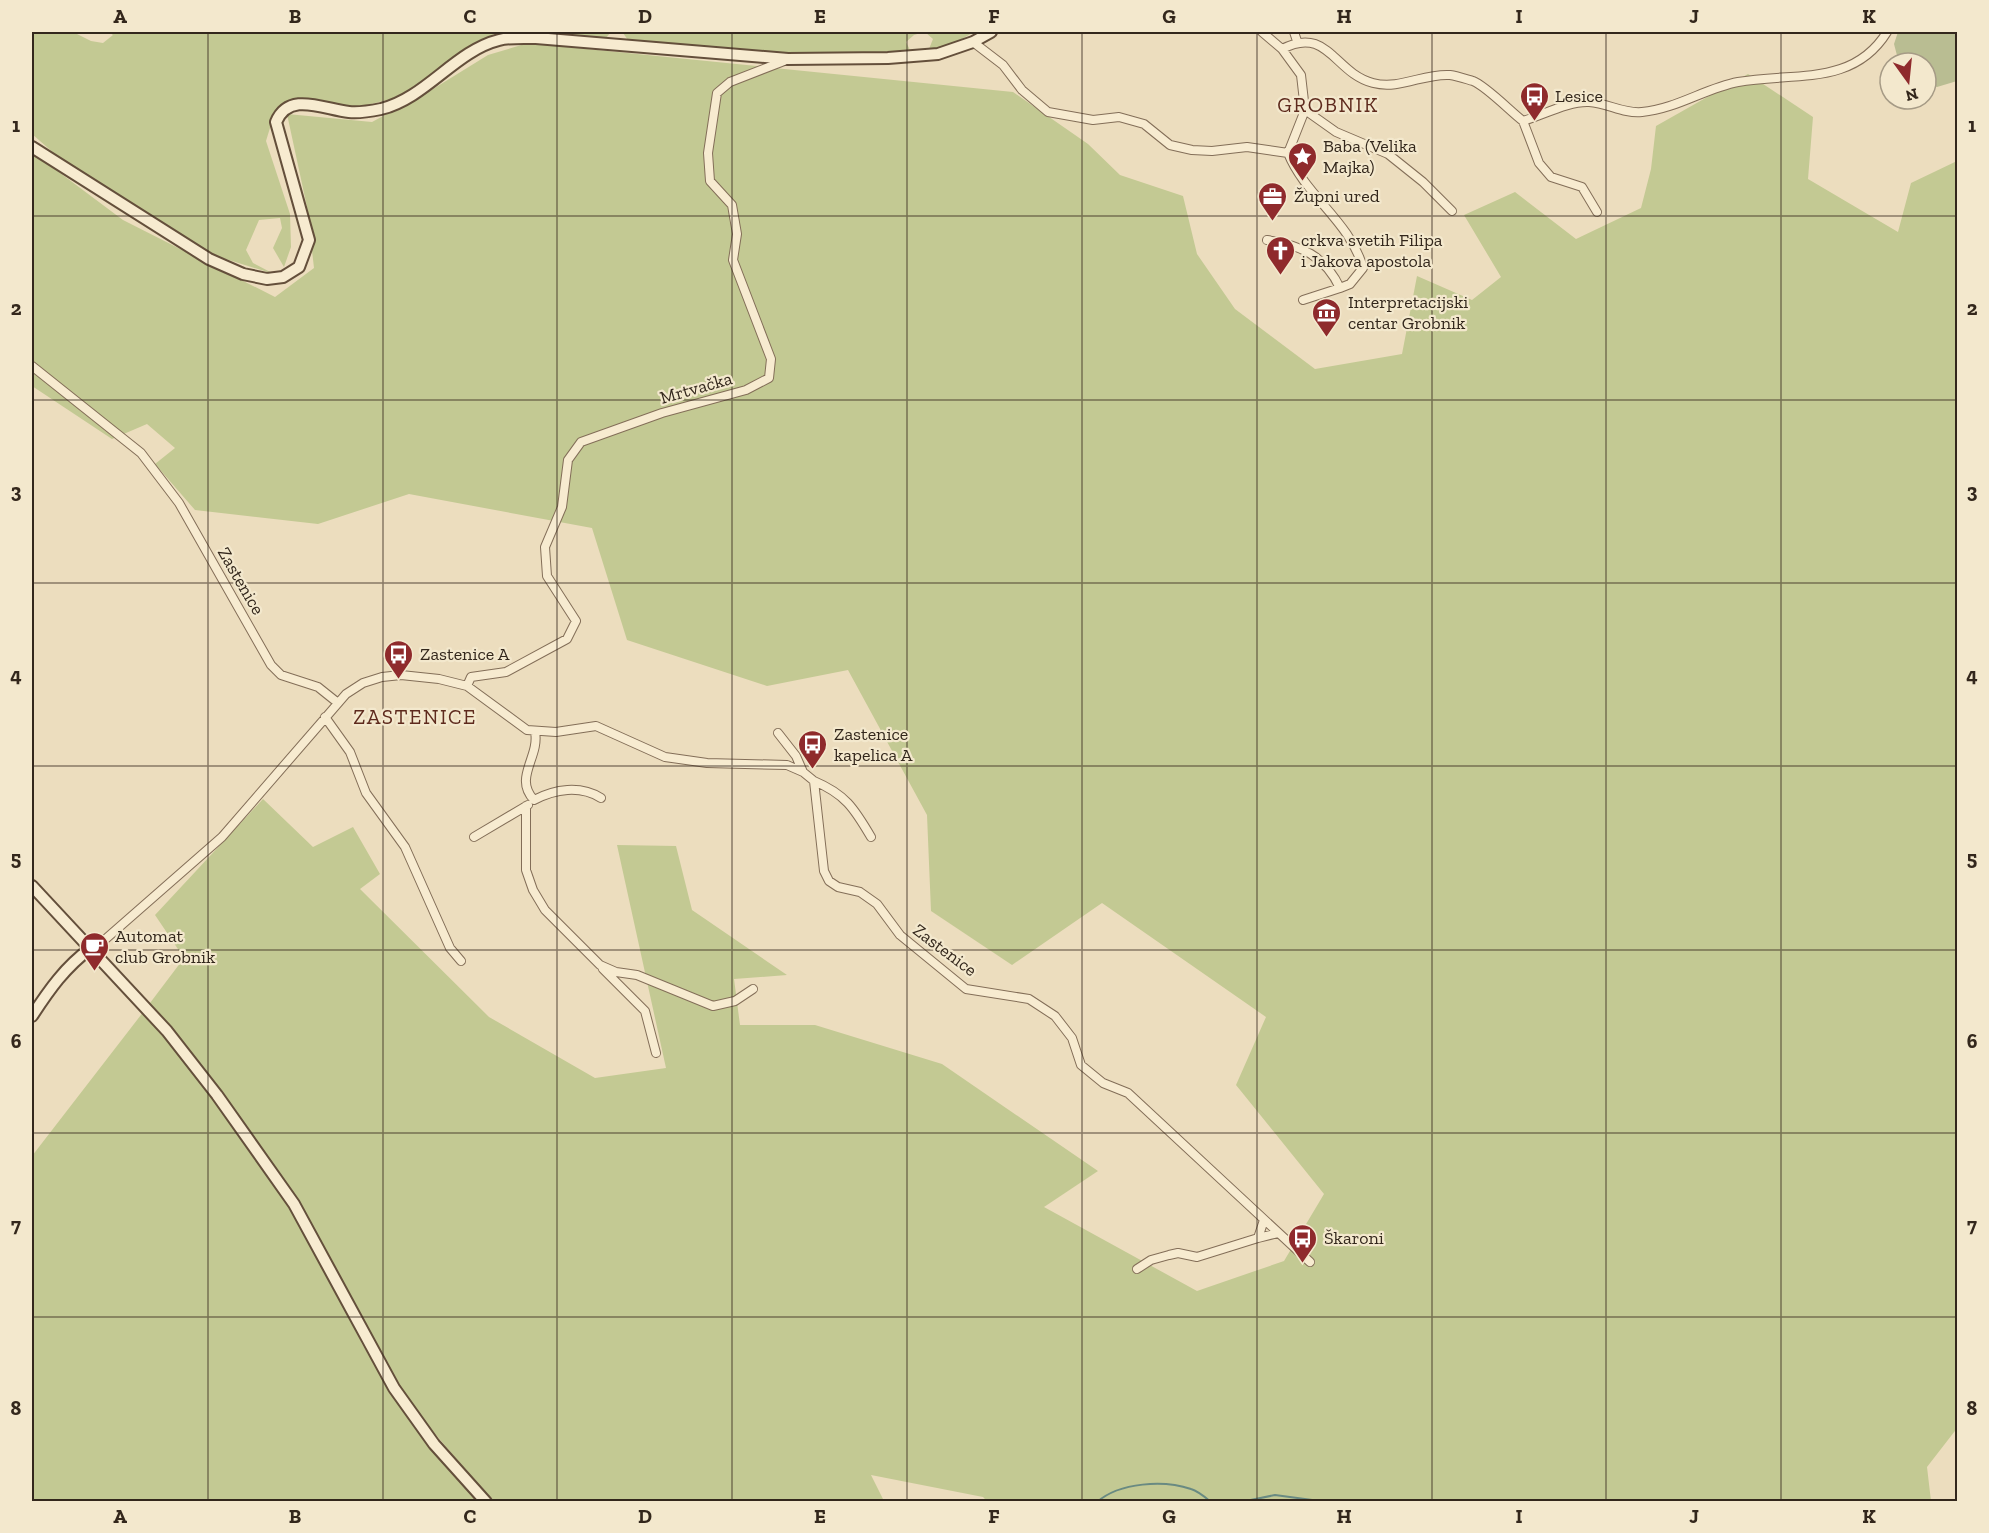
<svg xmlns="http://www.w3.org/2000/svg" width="1989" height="1533" viewBox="0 0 1989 1533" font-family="'Zilla Slab',serif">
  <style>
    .green { fill: #c3c993 }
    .cemetery { fill: #b9bd92 }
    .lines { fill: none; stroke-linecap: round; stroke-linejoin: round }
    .stream { stroke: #698a82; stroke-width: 2 }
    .minor-casing { stroke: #836e58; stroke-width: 10 }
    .secondary-casing { stroke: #644f3b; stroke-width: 14 }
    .minor { stroke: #f7ebd0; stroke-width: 8 }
    .secondary { stroke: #f7ebd0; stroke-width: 10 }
    .grid { fill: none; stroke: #33271c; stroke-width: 1.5; stroke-opacity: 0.55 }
    .labels { text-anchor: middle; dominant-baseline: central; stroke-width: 4.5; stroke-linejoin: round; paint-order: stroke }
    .poi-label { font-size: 18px; fill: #33271c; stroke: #f3e8cd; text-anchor: start }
    .street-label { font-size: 18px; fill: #33271c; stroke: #f3e8cd }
    .quarter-label { font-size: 21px; letter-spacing: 1.5px; fill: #5e2a1d; stroke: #f3e8cd }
    .neatline { fill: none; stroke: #33271c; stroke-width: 2 }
    .grid-label { font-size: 20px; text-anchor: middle; font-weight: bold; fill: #33271c }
  </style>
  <rect width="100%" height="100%" fill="#ecddbe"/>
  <path class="green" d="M32,32H73L91,41L103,43L113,35L109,32H611L605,39L498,32L461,51L441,68L398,97L352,109L318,99H291L276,108L266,141L290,214L291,247L284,267L273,248L282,228L280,218L259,220L246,250L253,263L274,274L197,250L88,183L32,134Z
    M618,32H924L914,35L906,42L911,52L800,54L630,43L623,33Z
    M925,32H974L946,48L929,49L933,39Z
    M528,43L1013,92L1088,144L1120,175L1183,196L1197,254L1235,309L1315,369L1402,354L1417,276L1472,300L1501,277L1464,215L1515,192L1576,239L1641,208L1651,169L1656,126L1748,74L1813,117L1808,179L1898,232L1911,183L1957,161L1958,1427L1927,1467L1931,1501L988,1502L983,1497L871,1475L884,1501H492L415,1410L379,1353L297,1199L230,1104L150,1003L184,958L155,915L263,799L313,847L353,827L380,874L360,889L489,1017L595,1078L666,1068L617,845L676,846L692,910L787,975L734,979L740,1025H815L942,1064L1098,1171L1044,1207L1197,1291L1284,1261L1324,1194L1236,1085L1266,1017L1102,903L1012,965L931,911L927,815L848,670L767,686L627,640L592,528L409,494L318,524L195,510L155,464L175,448L147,424L112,439L32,386V152L123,220L275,297L314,268L307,207L287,114L372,122L433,89L488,55Z
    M144,1011L209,1093L293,1210L328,1274L362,1344L389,1389L426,1440L479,1501H32V1156Z"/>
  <path class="cemetery" d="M1898,32H1957V81L1937,87L1926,84V63H1899L1894,44Z"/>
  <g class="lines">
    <path class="stream" d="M1097,1502C1120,1482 1164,1480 1191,1489C1198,1491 1205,1497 1211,1502
      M1241,1502L1275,1495L1327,1502"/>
    <defs>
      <path id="minor" d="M1262,32L1282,49C1328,25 1334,73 1373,83C1400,90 1424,73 1450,75C1457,76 1466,79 1473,81C1486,86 1510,111 1523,121C1543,115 1569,101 1589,102C1608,103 1623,114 1642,112C1676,109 1706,88 1738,82C1793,72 1853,87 1887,32
        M1294,32L1297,41
        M973,42L1003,65L1022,90L1048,112L1093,120L1119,117L1144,124L1170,145L1192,150L1212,151L1247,147L1288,153
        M1282,49L1301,75L1305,110L1336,132L1388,154L1423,182L1452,211
        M1523,121L1539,163L1551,177L1582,187L1597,212
        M1267,240C1301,245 1325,256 1340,288L1350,284L1363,268C1350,221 1306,197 1288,153L1305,110
        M1303,300L1340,288
        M32,366L141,453L179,503L271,665L281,675L318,687L338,703
        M467,686L471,677L506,672L567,639L576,621L547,576L545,547L562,507L568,460L581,442L662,413L746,390L769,378L771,359L733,260L737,234L732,205L710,181L708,153L717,93L730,82L784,61
        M325,717L350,752L366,793L405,847L450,948L461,961
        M535,732C540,757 513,778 534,800C555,789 580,785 601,798
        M778,733L796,756L803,772
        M814,781C845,794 854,808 871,837
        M526,806V870L533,890L545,910L600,965L616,972L637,975L713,1006L735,1001L753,989
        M474,837L528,805
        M91,948L101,943L222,837L346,694L363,683L382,677L401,675L439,679L467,686L527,730L556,732L596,726L665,757L707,763L787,765L803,772L814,781L824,871L829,881L838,887L860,892L877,904L900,935L966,989L1029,999L1055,1016L1072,1038L1081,1065L1103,1083L1128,1093L1310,1262
        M603,969L645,1011L656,1053
        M1264,1220L1258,1238L1278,1233
        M1137,1269L1151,1260L1169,1255L1178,1253L1197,1257L1258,1238"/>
      <path id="secondary" d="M32,147L209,259L243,274L267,279L283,277L299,267L309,240L276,122C289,91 323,109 349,112C358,113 371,111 381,109C426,98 455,51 499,40C510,37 524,38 536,38L788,59L888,58L938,54L973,42L991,32
        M32,886L167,1031L217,1095L294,1204L394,1388L434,1444L486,1502
        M32,1016C49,990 65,967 91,948"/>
    </defs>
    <use href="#minor" class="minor-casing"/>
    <use href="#secondary" class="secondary-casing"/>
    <use href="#minor" class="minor"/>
    <use href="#secondary" class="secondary"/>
  </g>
  <path class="grid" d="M208,32V1502M383,32V1502M557,32V1502M732,32V1502M907,32V1502M1082,32V1502M1257,32V1502M1432,32V1502M1606,32V1502M1781,32V1502M32,216H1958M32,400H1958M32,583H1958M32,766H1958M32,950H1958M32,1133H1958M32,1317H1958"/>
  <defs>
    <symbol id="bus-pin" viewBox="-11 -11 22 30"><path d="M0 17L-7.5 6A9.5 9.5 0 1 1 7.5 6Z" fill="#8f2a2c" stroke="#f3e8cd"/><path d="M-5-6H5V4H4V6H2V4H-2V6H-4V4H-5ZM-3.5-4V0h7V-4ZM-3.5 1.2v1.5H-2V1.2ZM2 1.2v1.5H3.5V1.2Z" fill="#fff"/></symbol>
    <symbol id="sight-pin" viewBox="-11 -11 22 30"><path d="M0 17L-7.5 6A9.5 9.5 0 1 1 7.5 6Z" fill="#8f2a2c" stroke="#f3e8cd"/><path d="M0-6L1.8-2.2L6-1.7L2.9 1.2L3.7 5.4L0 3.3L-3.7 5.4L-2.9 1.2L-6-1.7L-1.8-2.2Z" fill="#fff"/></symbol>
    <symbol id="office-pin" viewBox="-11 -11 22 30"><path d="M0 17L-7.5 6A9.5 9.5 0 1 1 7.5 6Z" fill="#8f2a2c" stroke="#f3e8cd"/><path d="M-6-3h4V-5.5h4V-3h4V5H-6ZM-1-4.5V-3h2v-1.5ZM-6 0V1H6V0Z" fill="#fff"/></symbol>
    <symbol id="church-pin" viewBox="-11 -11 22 30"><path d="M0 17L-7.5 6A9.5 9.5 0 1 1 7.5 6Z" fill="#8f2a2c" stroke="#f3e8cd"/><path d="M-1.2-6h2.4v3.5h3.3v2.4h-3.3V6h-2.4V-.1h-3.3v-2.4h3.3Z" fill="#fff"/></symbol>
    <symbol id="museum-pin" viewBox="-11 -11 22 30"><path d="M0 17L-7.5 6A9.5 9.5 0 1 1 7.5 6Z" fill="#8f2a2c" stroke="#f3e8cd"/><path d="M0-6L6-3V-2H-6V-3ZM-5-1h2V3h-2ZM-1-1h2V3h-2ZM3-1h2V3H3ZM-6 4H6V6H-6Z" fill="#fff"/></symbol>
    <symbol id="cafe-pin" viewBox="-11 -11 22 30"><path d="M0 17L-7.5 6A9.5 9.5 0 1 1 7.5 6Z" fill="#8f2a2c" stroke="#f3e8cd"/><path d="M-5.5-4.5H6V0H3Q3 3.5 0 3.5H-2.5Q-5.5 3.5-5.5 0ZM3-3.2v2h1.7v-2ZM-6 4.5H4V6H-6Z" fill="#fff"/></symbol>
  </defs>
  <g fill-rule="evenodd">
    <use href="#bus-pin" x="1518" y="80" width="33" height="45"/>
    <use href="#sight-pin" x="1286" y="140" width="33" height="45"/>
    <use href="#office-pin" x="1256" y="180" width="33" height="45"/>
    <use href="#church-pin" x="1264" y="234" width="33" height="45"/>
    <use href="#museum-pin" x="1310" y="296" width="33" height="45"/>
    <use href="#bus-pin" x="382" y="638" width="33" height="45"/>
    <use href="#bus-pin" x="796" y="728" width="33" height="45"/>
    <use href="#cafe-pin" x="78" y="930" width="33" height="45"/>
    <use href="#bus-pin" x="1286" y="1222" width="33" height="45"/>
  </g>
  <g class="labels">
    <g class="poi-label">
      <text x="1555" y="96">Lesice</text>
      <text x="1323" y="146">Baba (Velika<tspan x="1323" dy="21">Majka)</tspan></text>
      <text x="1294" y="196">Župni ured</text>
      <text x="1301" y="240">crkva svetih Filipa<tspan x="1301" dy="21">i Jakova apostola</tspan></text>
      <text x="1348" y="302">Interpretacijski<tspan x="1348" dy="21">centar Grobnik</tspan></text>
      <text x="420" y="654">Zastenice A</text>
      <text x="834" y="734">Zastenice<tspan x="834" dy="21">kapelica A</tspan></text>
      <text x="115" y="936">Automat<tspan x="115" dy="21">club Grobnik</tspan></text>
      <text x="1324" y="1238">Škaroni</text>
    </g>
    <g class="street-label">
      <text transform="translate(696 388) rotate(-16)">Mrtvačka</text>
      <text transform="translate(241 581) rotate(60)">Zastenice</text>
      <text transform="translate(945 950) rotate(37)">Zastenice</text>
    </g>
    <g class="quarter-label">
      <text x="1328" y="104">GROBNIK</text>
      <text x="415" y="716">ZASTENICE</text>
    </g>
  </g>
  <rect width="1989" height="1533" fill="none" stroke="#f3e8cd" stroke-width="66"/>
  <g transform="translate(1908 81) rotate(165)"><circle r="28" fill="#f3e8cd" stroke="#a69b86" stroke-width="1.5"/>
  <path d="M0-4.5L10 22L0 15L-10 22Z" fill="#8f2a2c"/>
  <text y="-9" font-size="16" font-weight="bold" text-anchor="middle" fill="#33271c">N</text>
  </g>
  <rect x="33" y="33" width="1923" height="1467" class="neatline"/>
  <g class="grid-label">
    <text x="120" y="23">A</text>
    <text x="295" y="23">B</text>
    <text x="470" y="23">C</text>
    <text x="645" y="23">D</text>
    <text x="820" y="23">E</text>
    <text x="994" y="23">F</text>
    <text x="1169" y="23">G</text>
    <text x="1344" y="23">H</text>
    <text x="1519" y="23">I</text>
    <text x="1694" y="23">J</text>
    <text x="1869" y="23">K</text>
    <text x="16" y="132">1</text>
    <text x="1972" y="132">1</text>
    <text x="16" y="315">2</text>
    <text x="1972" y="315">2</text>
    <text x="16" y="498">3</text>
    <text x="1972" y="498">3</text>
    <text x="16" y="682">4</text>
    <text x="1972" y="682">4</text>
    <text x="16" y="865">5</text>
    <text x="1972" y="865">5</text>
    <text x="16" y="1048">6</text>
    <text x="1972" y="1048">6</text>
    <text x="16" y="1232">7</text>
    <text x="1972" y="1232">7</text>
    <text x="16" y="1415">8</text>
    <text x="1972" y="1415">8</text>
    <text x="120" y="1523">A</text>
    <text x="295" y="1523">B</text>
    <text x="470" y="1523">C</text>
    <text x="645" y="1523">D</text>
    <text x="820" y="1523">E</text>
    <text x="994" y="1523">F</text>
    <text x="1169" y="1523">G</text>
    <text x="1344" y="1523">H</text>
    <text x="1519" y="1523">I</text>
    <text x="1694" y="1523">J</text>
    <text x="1869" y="1523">K</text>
  </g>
</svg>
